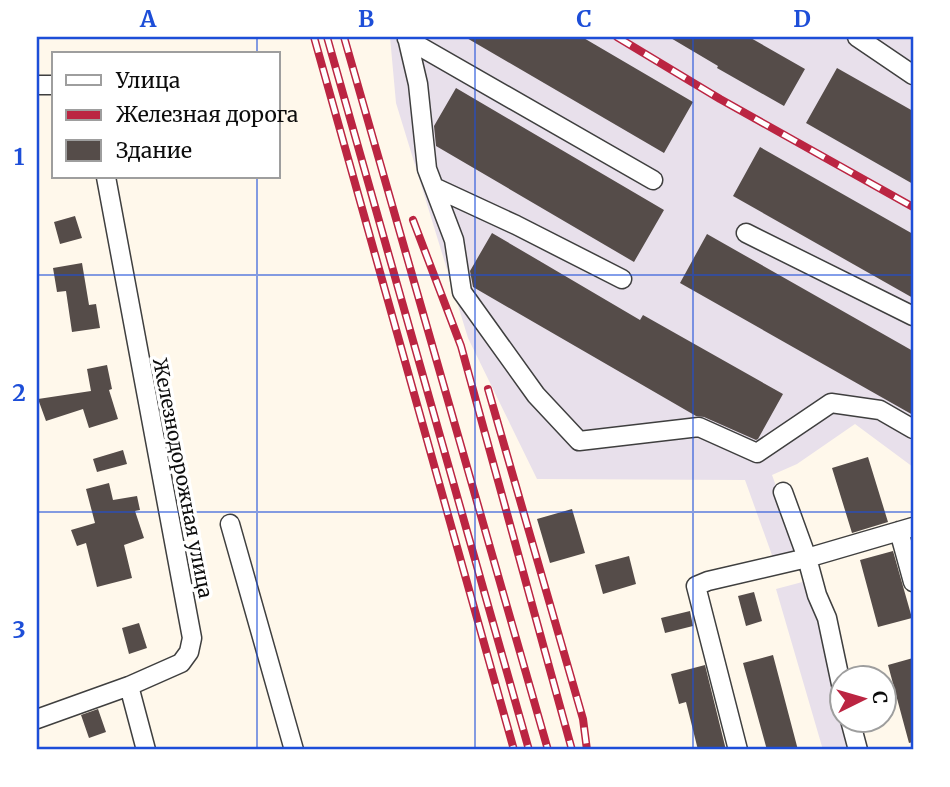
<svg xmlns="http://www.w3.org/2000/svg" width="950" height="787" viewBox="0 0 950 787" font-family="Merriweather,serif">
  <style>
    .industrial { fill: #e8e0eb }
    .building { fill: #554c49 }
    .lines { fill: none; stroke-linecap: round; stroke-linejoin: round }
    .minor-casing { stroke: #3f3f3f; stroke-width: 21 }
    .minor { stroke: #fff; stroke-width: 18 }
    .rail-casing { stroke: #bb2542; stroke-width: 8 }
    .rail { stroke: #fff; stroke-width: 5; stroke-dasharray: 16; stroke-linecap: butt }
    .grid { fill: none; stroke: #1d4ed8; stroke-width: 2; stroke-opacity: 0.55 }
    .labels { text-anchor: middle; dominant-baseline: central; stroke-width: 7; stroke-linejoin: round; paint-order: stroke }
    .street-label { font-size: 19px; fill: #0c0c0c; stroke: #fff }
    .neatline { fill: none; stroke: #1d4ed8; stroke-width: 2.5 }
    .grid-label { font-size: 23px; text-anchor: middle; font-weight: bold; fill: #1d4ed8 }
  </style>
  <rect width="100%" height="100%" fill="#fff8eb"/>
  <path class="industrial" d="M390,37H913V467L855,424L797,464L772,475L800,551L773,558L745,480L537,479L468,338L396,103Z
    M810,580L841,710L842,720L844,721L851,750H823L776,589Z"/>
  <path class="building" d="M465,37H582L693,102L664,153Z
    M669,37H749L805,69L784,106L717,68L718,66Z
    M837,68L913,111V184L806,123Z
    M456,88L664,210L634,262L436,146L434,126Z
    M760,147L913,234V298L733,196Z
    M75,216L82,238L60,244L54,222Z
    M492,233L640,320L643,315L783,394L758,439L756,440L704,417L696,416L473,287L470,271Z
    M707,234L913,351V415L680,283Z
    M82,263L89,305L96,304L100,328L72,332L66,291L57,292L53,268Z
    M107,365L112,389L109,390L118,419L89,428L83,409L46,421L38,399L91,391L87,369Z
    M123,450L127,464L97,472L93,459Z
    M868,457L888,522L852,533L832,468Z
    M109,483L113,500L137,496L140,510L135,511L144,538L124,545L132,578L97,587L86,543L77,546L71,530L95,523L86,489Z
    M572,509L585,553L550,563L537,519Z
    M893,551L912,618L878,627L860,560Z
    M629,556L636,584L603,594L595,565Z
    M754,592L762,621L746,626L738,596Z
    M690,611L693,626L665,633L661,618Z
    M139,623L147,648L129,654L122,628Z
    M773,655L798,750H767L743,663Z
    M913,658V742L909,743L888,665Z
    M705,665L726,750H698L686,702L679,704L671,674Z
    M98,709L106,732L89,738L81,715Z"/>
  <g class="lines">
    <defs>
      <path id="minor" d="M407,37L418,84L427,169L454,240L462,292L536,395L579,441L699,427L757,453L831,403L880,410L913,429
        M857,37L913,75
        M407,39L653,180
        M37,85H54
        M106,177L192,638L189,652L181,663L129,686L146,750
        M436,188L516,225L622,279
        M746,233L913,316
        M783,492L807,558L817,595L827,618L842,689
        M230,524L294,750
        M899,531L913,582
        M37,719L129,686
        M850,720L858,750
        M738,750L696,586L708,581L807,558L913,527"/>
    </defs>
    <use href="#minor" class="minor-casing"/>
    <use href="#minor" class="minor"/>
    <defs>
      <path id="rail" d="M314,37L514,750
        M327,37L529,750
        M344,37L548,750
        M617,37L720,99L913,207
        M413,220L461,346L572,750
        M488,389L583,719L587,750"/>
    </defs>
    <use href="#rail" class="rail-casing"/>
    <use href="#rail" class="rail"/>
  </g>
  <path class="grid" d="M257,37V54M475,37V750M693,37V750M257,177V750M37,275H913M37,512H913"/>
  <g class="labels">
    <g class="street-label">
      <text transform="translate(183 478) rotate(79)">Железнодорожная улица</text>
    </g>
  </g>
  <rect width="950" height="787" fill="none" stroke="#ffffff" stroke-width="77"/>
  <rect x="52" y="52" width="228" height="126" fill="#ffffff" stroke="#9e9e9e" stroke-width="2"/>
  <rect x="66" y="75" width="35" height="10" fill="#ffffff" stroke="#9e9e9e" stroke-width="2"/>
  <text x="116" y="88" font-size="21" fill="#0c0c0c">Улица</text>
  <rect x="66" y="110" width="35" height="10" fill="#bb2542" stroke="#9e9e9e" stroke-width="2"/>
  <text x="116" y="122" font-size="21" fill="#0c0c0c">Железная дорога</text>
  <rect x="66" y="140" width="35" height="21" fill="#554c49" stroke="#9e9e9e" stroke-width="2"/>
  <text x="116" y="158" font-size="21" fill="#0c0c0c">Здание</text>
  <g transform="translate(863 699) rotate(85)"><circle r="33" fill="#ffffff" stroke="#9e9e9e" stroke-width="2"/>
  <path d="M0-5L12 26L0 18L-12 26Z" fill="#bb2542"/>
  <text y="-10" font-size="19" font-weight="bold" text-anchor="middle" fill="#0c0c0c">С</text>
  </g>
  <rect x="38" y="38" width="874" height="710" class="neatline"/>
  <g class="grid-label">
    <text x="148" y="27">A</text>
    <text x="366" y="27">B</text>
    <text x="584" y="27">C</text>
    <text x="802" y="27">D</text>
    <text x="19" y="165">1</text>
    <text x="19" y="401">2</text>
    <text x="19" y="638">3</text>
  </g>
</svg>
